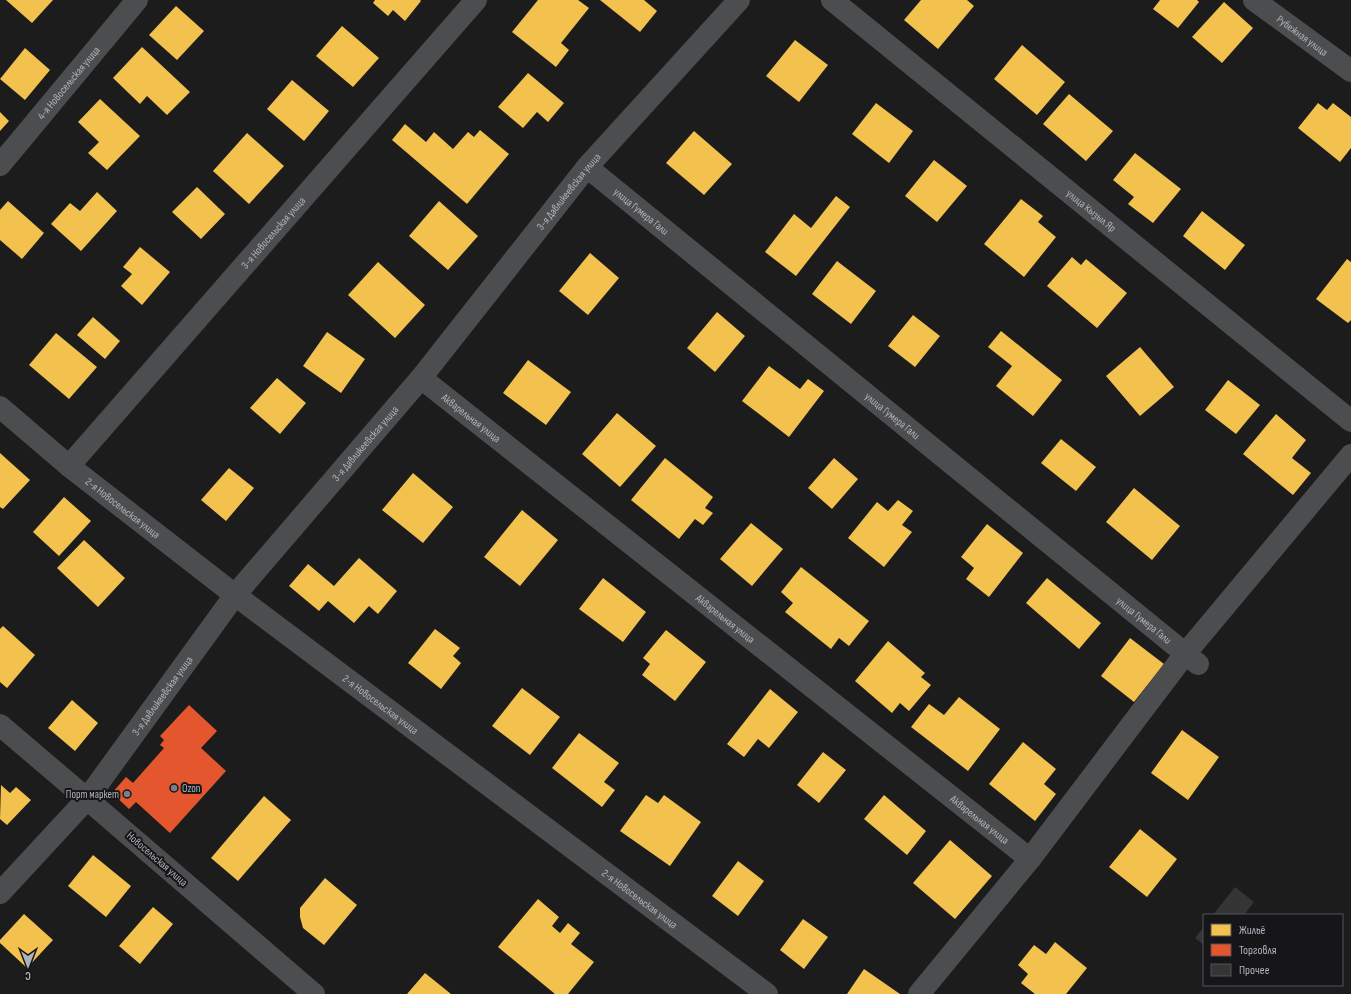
<svg xmlns="http://www.w3.org/2000/svg" width="1351" height="994" viewBox="0 0 1351 994" font-family="'Sofia Sans Condensed',sans-serif">
  <style>
    .homes { fill: #f2c14e }
    .shops { fill: #e4572e }
    .building { fill: #353536 }
    .lines { fill: none; stroke-linecap: round; stroke-linejoin: round }
    .minor { stroke: #4c4d4e; stroke-width: 22 }
    .tertiary { stroke: #4c4d4e; stroke-width: 22 }
    .poi-dot { fill: #7b7e83; stroke: #161518; stroke-width: 1.5 }
    .labels { text-anchor: middle; dominant-baseline: central; stroke-width: 4; stroke-linejoin: round; paint-order: stroke }
    .street-label { font-size: 11px; fill: #aeb2bb; stroke: #161518 }
    .poi-label { font-size: 11px; fill: #aeb2bb; stroke: #161518; text-anchor: start }
  </style>
  <rect width="100%" height="100%" fill="#1c1c1c"/>
  <path class="homes" d="M6,0H53L32,23Z
    M375,0H420L421,1L405,21L393,10L388,16L373,3Z
    M538,0H578L589,8L561,43L569,50L556,67L512,32Z
    M600,0H644L657,11L640,32Z
    M921,0H967L974,6L938,49L904,20Z
    M1160,0H1197L1199,2L1178,28L1153,9Z
    M1224,2L1253,28L1222,63L1192,37Z
    M176,6L204,31L177,60L149,35Z
    M342,26L379,58L353,87L316,56Z
    M795,40L828,65L799,102L766,76Z
    M1022,45L1065,82L1037,115L994,79Z
    M142,47L190,92L167,115L147,96L140,104L113,78Z
    M25,48L50,70L25,100L0,79Z
    M528,73L564,103L548,122L537,112L523,128L498,107Z
    M292,80L329,111L304,141L267,109Z
    M1069,94L1113,131L1086,161L1043,124Z
    M100,99L140,136L107,170L88,153L99,142L78,122Z
    M876,103L913,131L889,163L852,134Z
    M1318,103L1327,110L1333,103L1351,117V148L1340,162L1298,128Z
    M0,112L9,121L0,131Z
    M405,124L426,142L434,132L453,149L468,132L474,137L480,130L509,154L467,204L392,140Z
    M694,131L732,164L704,195L666,163Z
    M247,133L284,166L249,204L213,171Z
    M1135,153L1181,189L1153,223L1128,204L1134,197L1113,180Z
    M934,160L967,186L937,222L905,196Z
    M197,187L225,214L201,239L172,212Z
    M97,192L117,211L81,251L51,224L70,203L80,211Z
    M836,196L850,207L796,276L765,252L794,214L811,228Z
    M1021,199L1043,216L1038,222L1056,237L1024,277L984,244Z
    M8,201L44,233L22,259L0,240V210Z
    M439,201L478,236L448,270L409,236Z
    M1202,211L1245,245L1225,270L1183,236Z
    M140,247L170,272L142,305L121,286L132,274L123,267Z
    M590,253L619,278L588,315L559,291Z
    M1072,257L1081,265L1086,259L1127,293L1097,328L1047,286Z
    M1347,259L1351,262V320L1348,323L1316,299Z
    M837,261L876,291L851,324L812,294Z
    M378,262L425,305L395,338L348,295Z
    M717,312L745,336L715,372L687,348Z
    M913,315L940,336L915,367L888,346Z
    M93,317L120,341L105,359L77,335Z
    M1001,331L1062,380L1033,416L996,386L1012,366L988,347Z
    M327,332L365,359L341,393L303,366Z
    M56,333L97,367L69,399L29,365Z
    M1140,347L1174,387L1140,416L1106,376Z
    M528,360L571,392L546,425L503,393Z
    M769,366L800,389L808,379L824,391L789,437L742,401Z
    M277,378L306,403L280,434L250,408Z
    M1228,380L1260,405L1236,434L1205,410Z
    M617,413L656,446L620,487L582,454Z
    M1276,414L1306,440L1292,458L1311,473L1293,495L1243,454Z
    M1061,439L1096,467L1076,491L1041,463Z
    M0,453L30,480L3,509L0,507Z
    M665,458L713,497L705,508L713,513L703,525L695,519L679,539L631,500Z
    M834,458L858,479L832,509L808,488Z
    M229,468L254,488L226,521L201,500Z
    M413,473L453,507L423,543L382,510Z
    M1134,488L1180,526L1152,560L1106,522Z
    M64,497L91,521L59,556L33,532Z
    M898,500L913,511L902,525L912,532L884,567L848,538L877,502L888,511Z
    M522,510L558,540L520,586L484,557Z
    M751,523L783,549L752,586L720,559Z
    M987,524L1023,553L989,597L966,579L974,568L961,557Z
    M84,540L125,578L98,607L57,568Z
    M359,558L397,591L378,614L369,606L354,623L328,601L319,611L289,586L308,564L334,586Z
    M801,567L869,621L849,646L839,638L831,649L785,612L793,603L781,592Z
    M603,578L646,612L623,642L579,609Z
    M1047,578L1101,623L1079,649L1026,603Z
    M3,626L35,655L7,688L0,682V629Z
    M435,629L460,648L453,656L461,663L441,689L408,663Z
    M666,630L706,662L675,701L642,675L650,664L643,658Z
    M1130,638L1164,664L1134,702L1101,676Z
    M888,641L925,673L921,677L931,685L909,711L900,703L892,713L855,681Z
    M522,688L560,717L530,755L492,726Z
    M770,689L798,712L769,748L758,739L744,757L727,744Z
    M959,697L1000,729L968,771L911,727L929,704L944,715Z
    M72,700L98,723L75,751L48,728Z
    M1182,730L1219,757L1188,800L1151,773Z
    M579,733L619,763L604,782L615,790L602,807L552,768Z
    M1023,742L1056,769L1044,784L1056,794L1035,821L989,784Z
    M823,752L846,770L819,803L797,785Z
    M1,785L10,793L16,787L31,800L7,825L0,819Z
    M646,795L658,803L664,795L701,822L670,866L620,831Z
    M884,795L926,831L907,855L864,819Z
    M264,796L291,820L238,881L211,858Z
    M1140,829L1177,859L1147,897L1109,867Z
    M950,840L992,876L955,919L913,883Z
    M93,855L131,886L106,917L68,886Z
    M738,861L764,881L738,916L712,896Z
    M325,878L357,905L324,945L303,928L300,917V908Z
    M538,899L559,917L552,926L560,933L568,923L580,933L571,944L594,962L568,994H555L498,947Z
    M153,907L173,924L140,964L119,946Z
    M24,914L53,940L27,968L0,943V940Z
    M803,919L828,937L804,969L780,950Z
    M1055,942L1087,968L1066,994H1035L1021,983L1028,974L1018,965L1034,945L1046,954Z
    M864,969L900,994H847Z
    M425,973L451,994H407Z"/>
  <path class="shops" d="M189,705L217,731L201,748L226,771L170,833L136,802L129,809L112,793L126,777L133,783L164,748L160,745L164,740L160,736Z"/>
  <path class="building" d="M1235,887L1254,902L1244,915H1213Z
    M1204,927V945L1195,938Z"/>
  <g class="lines">
    <g class="minor">
      <path id="s1" d="M832,0L1351,421"/>
      <path id="s2" d="M1254,0L1351,71"/>
      <path id="s3" d="M0,165L137,0"/>
      <path id="s4" d="M587,167L1198,664"/>
      <path id="s5" d="M421,378L1030,859"/>
      <path id="s6" d="M0,407L69,466L235,595L767,994"/>
      <path id="s7" d="M69,466L476,0"/>
      <path id="s8" d="M314,994L87,799L235,595L421,378L587,167L739,0"/>
      <path d="M919,994L1030,859L1185,654L1351,455"/>
    </g>
    <path class="tertiary" d="M0,725L87,799L0,893"/>
  </g>
  <g class="poi-dot">
    <circle cx="174" cy="788" r="4"/>
    <circle cx="127" cy="794" r="4"/>
  </g>
  <g class="labels">
    <g class="street-label">
      <text stroke="none"><textPath href="#s2" startOffset="60">Рубежная улица</textPath></text>
      <text stroke="none"><textPath href="#s3" startOffset="107">4-я Новосельская улица</textPath></text>
      <text stroke="none"><textPath href="#s8" startOffset="1075">3-я Давликеевская улица</textPath></text>
      <text stroke="none"><textPath href="#s4" startOffset="70">улица Гумера Гали</textPath></text>
      <text stroke="none"><textPath href="#s1" startOffset="334">улица Кызыл Яр</textPath></text>
      <text stroke="none"><textPath href="#s7" startOffset="310">3-я Новосельская улица</textPath></text>
      <text stroke="none"><textPath href="#s4" startOffset="394">улица Гумера Гали</textPath></text>
      <text stroke="none"><textPath href="#s5" startOffset="64">Акварельная улица</textPath></text>
      <text stroke="none"><textPath href="#s8" startOffset="751">3-я Давликеевская улица</textPath></text>
      <text stroke="none"><textPath href="#s6" startOffset="159">2-я Новосельская улица</textPath></text>
      <text stroke="none"><textPath href="#s5" startOffset="388">Акварельная улица</textPath></text>
      <text stroke="none"><textPath href="#s4" startOffset="718">улица Гумера Гали</textPath></text>
      <text stroke="none"><textPath href="#s8" startOffset="427">3-я Давликеевская улица</textPath></text>
      <text stroke="none"><textPath href="#s6" startOffset="483">2-я Новосельская улица</textPath></text>
      <text stroke="none"><textPath href="#s5" startOffset="712">Акварельная улица</textPath></text>
      <text transform="translate(157 859) rotate(41)">Новосельская улица</text>
      <text stroke="none"><textPath href="#s6" startOffset="807">2-я Новосельская улица</textPath></text>
    </g>
    <g class="poi-label">
      <text x="182" y="788">Ozon</text>
      <text x="119" y="794" text-anchor="end">Порт маркет</text>
    </g>
  </g>
  <rect x="1203" y="914" width="140" height="72" fill="#161518" stroke="#535459"/>
  <rect x="1211" y="924" width="20" height="12" fill="#f2c14e" stroke="#535459"/>
  <text x="1239" y="934" font-size="12" fill="#aeb2bb">Жильё</text>
  <rect x="1211" y="944" width="20" height="12" fill="#e4572e" stroke="#535459"/>
  <text x="1239" y="954" font-size="12" fill="#aeb2bb">Торговля</text>
  <rect x="1211" y="964" width="20" height="12" fill="#353536" stroke="#535459"/>
  <text x="1239" y="974" font-size="12" fill="#aeb2bb">Прочее</text>
  <g transform="translate(28 966) rotate(180)" stroke="#161518" stroke-width="3" paint-order="stroke">
  <path d="M0-3L7 15L0 10L-7 15Z" fill="#aeb2bb"/>
  <text y="-6" font-size="11" font-weight="bold" text-anchor="middle" fill="#aeb2bb">С</text>
  </g>
</svg>
